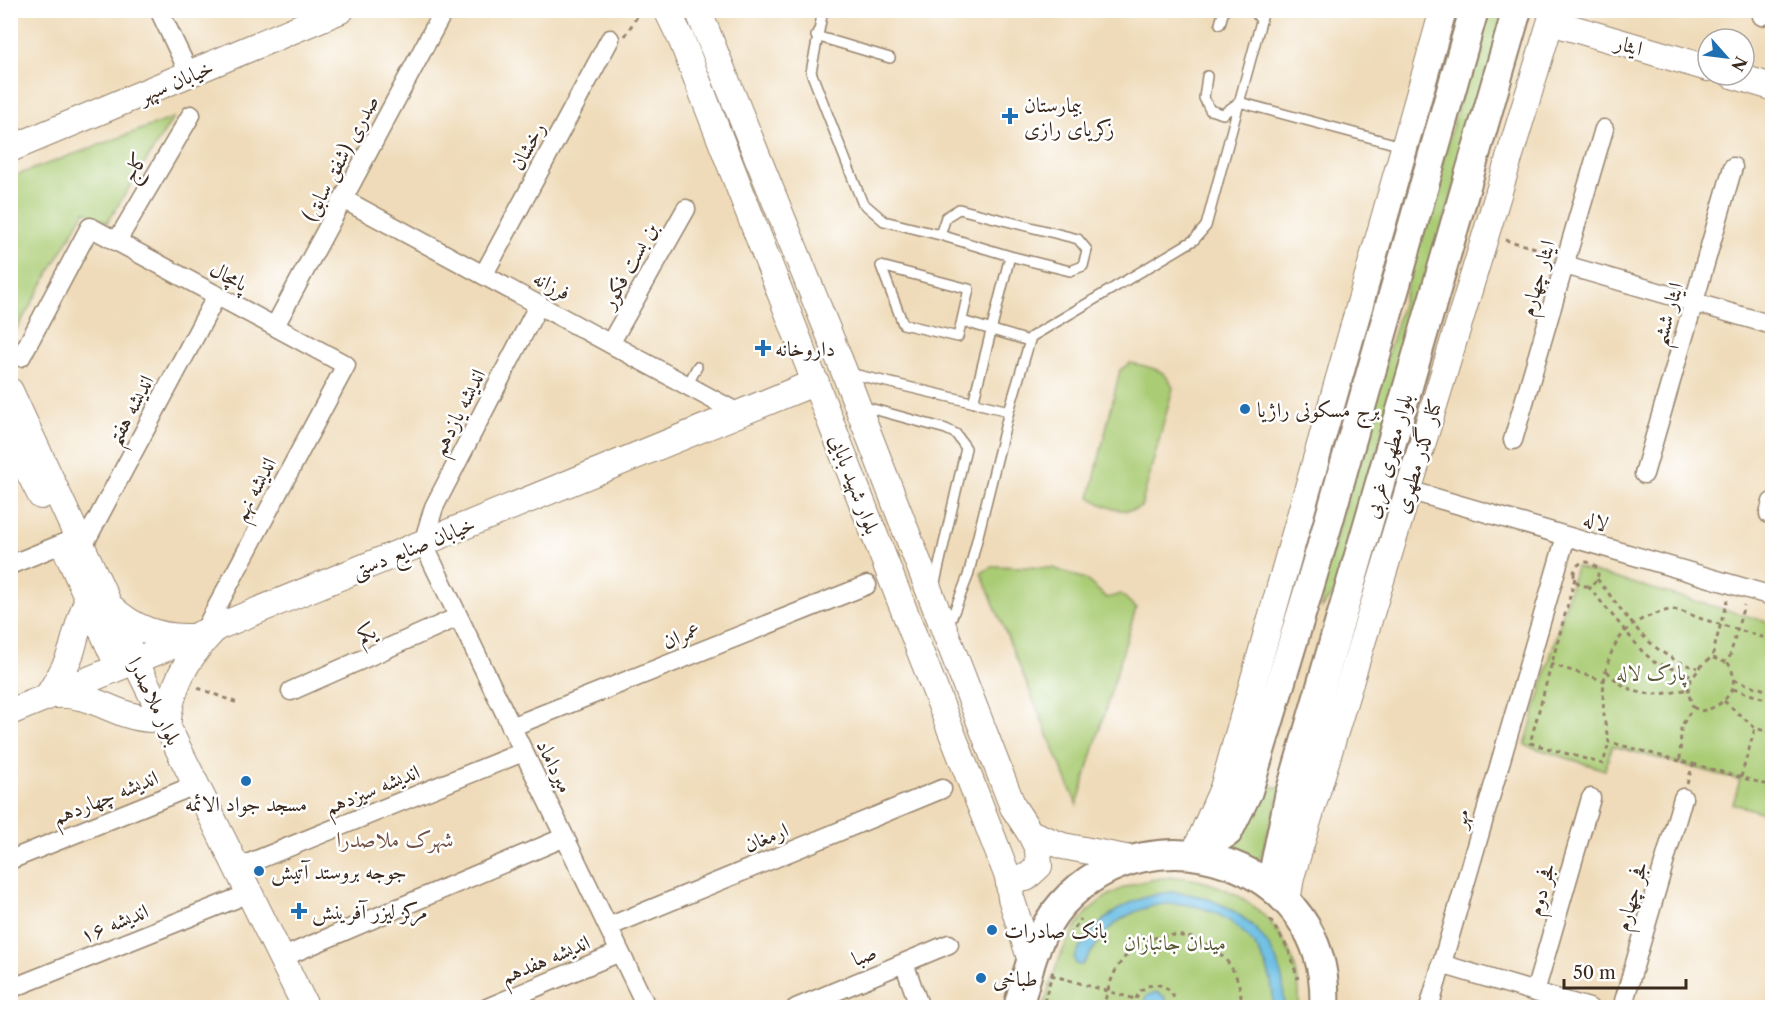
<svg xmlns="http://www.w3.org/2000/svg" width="1783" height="1018" viewBox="0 0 1783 1018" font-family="'Libre Caslon Text',Amiri,serif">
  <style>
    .green { fill: #aacc74; stroke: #727b49; stroke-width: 1.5 }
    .water { fill: #66bce3; stroke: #507380; stroke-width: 1.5 }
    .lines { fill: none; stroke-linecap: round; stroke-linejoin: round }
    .lane-casing { stroke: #95826c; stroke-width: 12 }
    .street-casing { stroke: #95826c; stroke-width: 21 }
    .secondary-casing { stroke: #95826c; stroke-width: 28 }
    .primary-casing { stroke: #95826c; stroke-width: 32 }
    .path { stroke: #95826c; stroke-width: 3; stroke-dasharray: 4.5 4.5; stroke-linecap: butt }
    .lane { stroke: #fff; stroke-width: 9 }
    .street { stroke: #fff; stroke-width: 18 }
    .secondary { stroke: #fff; stroke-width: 26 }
    .primary { stroke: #fff; stroke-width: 28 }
    .poi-dot { fill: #1f6fb2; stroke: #fff; stroke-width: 2 }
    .labels { text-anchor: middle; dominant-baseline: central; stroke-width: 5; stroke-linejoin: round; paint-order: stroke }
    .street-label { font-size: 21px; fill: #3b2a1e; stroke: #fff }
    .poi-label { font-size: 21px; fill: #3b2a1e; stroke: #fff; text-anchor: start }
    .park-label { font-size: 21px; fill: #5c5b38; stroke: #fff }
    .neighbourhood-label { font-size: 22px; fill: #735345; stroke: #fff }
  </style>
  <rect width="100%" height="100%" fill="#fff"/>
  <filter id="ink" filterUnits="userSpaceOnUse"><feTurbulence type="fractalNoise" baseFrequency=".0167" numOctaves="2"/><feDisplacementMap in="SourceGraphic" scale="12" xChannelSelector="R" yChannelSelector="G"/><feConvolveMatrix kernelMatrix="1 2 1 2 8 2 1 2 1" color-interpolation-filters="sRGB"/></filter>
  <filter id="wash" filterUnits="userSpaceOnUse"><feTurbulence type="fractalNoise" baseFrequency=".008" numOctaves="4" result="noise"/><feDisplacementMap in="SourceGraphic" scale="24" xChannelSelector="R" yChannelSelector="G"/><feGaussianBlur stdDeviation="1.35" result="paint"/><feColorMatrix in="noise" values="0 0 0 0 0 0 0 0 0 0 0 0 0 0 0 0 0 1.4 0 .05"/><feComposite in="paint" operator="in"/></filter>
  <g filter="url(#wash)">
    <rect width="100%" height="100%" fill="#efdbb9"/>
    <path class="green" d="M1485,11H1506L1336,590L1322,608L1323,583Z
      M173,118L107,223L85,211L11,339V177Z
      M1130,363C1149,367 1166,368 1173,388L1141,507C1125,515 1105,508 1090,497L1120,370Z
      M994,566L1053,568L1085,579L1107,598L1121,594L1136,608L1077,805L981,573Z
      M1576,567L1772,623V815L1733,804L1740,780L1612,746L1605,770L1525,745Z
      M1267,785L1281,789L1257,869L1225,852L1244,831Z
      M1173,877C1243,880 1304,933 1299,1008H1043C1064,933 1087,883 1173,877Z"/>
    <path class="water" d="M1173,892C1235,896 1288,942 1284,1007H1273C1277,934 1199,882 1133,913C1107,924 1098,944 1082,965L1076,964L1074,958C1096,918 1128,896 1173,892Z
      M1156,992L1165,997L1167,1007H1144L1146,996Z"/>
  </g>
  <g filter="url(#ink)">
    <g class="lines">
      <defs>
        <path id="lane" d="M823,10L811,72L862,202L884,221L940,235L946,217L959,209L1078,239L1087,250L1083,266L1070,271L1010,256L973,403
          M1253,10L1261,20
          M1220,24L1224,10
          M816,36L890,58
          M1207,76L1204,98L1210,110L1223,114L1239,102L1402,146
          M940,235L1010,256
          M881,266L969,289L958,337L903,324Z
          M962,321L1029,341
          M849,373L1009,411L968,576L948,627
          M688,384L697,367
          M862,406L946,429L956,434L966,448L934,587
          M1009,411L1031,337L1194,240L1206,226L1264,10"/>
        <path id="street" d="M159,10L190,75
          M1762,16L1764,10
          M343,199L738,413
          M117,241L191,115
          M1565,265L1772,325
          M484,274L610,39
          M539,304L434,507L423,543L647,1008
          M275,326L444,10
          M611,342L686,209
          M21,357L90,227L346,365L203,633
          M1513,440L1604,129
          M1644,474L1733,167
          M1408,490L1772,596
          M1769,514L1772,502
          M83,546L217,295
          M10,565L64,543
          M291,691L458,617
          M511,727L867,585
          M10,860L183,790
          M237,868L523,752
          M608,927L942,789
          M281,958L565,837
          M904,963L920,1008
          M1441,964L1589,1008
          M10,989L235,899
          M1535,992L1591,798
          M487,1008L620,952
          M796,1008L949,944
          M1429,1008L1566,536
          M1622,1008L1683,798"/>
        <path id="secondary" d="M667,10L682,41L1008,877L1011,898L1031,961
          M698,10L844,371L1013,807L1030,833L1063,846L1131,859
          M1551,22L1708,68
          M1732,75L1772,87
          M10,149L341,10
          M10,391L135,661L306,1008
          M10,435L41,496
          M68,554L118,666
          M112,608C134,629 160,638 190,637
          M56,695C92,692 115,717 150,719
          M47,697C57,681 70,661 74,642C78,627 81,615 87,601
          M10,712L816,382
          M167,726C171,687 185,660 212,632
          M1194,854L1223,788L1443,10
          M1008,877L1026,878L1039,866L1038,849L1030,833
          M1287,902L1291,877L1554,10"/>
        <path id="primary" d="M1194,854L1228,832L1248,791L1321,548L1474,10
          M1287,902L1275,865L1289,797L1517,10
          M1018,1008C1028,971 1036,933 1062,904C1154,802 1333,866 1324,1008"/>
      </defs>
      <use href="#lane" class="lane-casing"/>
      <use href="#street" class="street-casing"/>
      <use href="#secondary" class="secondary-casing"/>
      <use href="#primary" class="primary-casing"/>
      <path class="path" d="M625,36L641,10
        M1505,240L1551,252
        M1574 574a12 12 0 1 1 24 0a12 12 0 1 1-24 0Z
        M1575,578L1530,743L1603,764L1609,742
        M1597,579C1628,616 1649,657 1698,668
        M1588,586L1642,651L1654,662L1693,676
        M1713,658L1728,663
        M1550,664L1605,681
        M1607,671C1630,698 1656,697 1688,689
        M1734,680L1772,692
        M198,688L240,704
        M1733,689L1772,701
        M1724,701L1755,728L1772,733
        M1693,707L1700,711C1725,708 1743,685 1728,663L1744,605
        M1680,761L1609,742C1597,698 1600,633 1650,616C1657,614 1664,610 1672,610C1681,610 1693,616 1702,619C1726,626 1749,633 1772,640
        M1693,764L1772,786
        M1741,777L1755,728
        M1687,784L1693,764L1680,761L1681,727L1693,707L1688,692L1690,681L1702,665L1712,657L1727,600
        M1270,920L1288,948L1298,979
        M1069,935L1081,919
        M1051,975L1135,999
        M1044,1002L1053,971
        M1103,1008C1108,990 1112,971 1125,957C1167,910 1246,945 1241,1008
        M1135,1008C1134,977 1177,977 1175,1008"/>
      <use href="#lane" class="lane"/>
      <use href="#street" class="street"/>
      <use href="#secondary" class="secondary"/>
      <use href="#primary" class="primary"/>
    </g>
  </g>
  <g class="poi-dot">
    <path d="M1007 107h6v6h6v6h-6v6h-6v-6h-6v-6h6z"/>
    <path d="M760 339h6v6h6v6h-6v6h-6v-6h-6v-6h6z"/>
    <circle cx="1245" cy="409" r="6"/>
    <circle cx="246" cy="781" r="6"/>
    <circle cx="259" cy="871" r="6"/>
    <path d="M296 902h6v6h6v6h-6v6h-6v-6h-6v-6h6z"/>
    <circle cx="992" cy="930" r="6"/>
    <circle cx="981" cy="978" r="6"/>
  </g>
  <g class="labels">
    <g class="street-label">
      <text transform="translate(1629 45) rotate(16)">ایثار</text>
      <text transform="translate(176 81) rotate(-23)">خیابان سپهر</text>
      <text transform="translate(527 146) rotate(-62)">رخشان</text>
      <text transform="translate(340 158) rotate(-62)">صدری (شفق سابق)</text>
      <text transform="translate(134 167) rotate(-60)">کاج</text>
      <text transform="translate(629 265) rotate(-61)">بن بست فكور</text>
      <text transform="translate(229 276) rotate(28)">پامچال</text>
      <text transform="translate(1537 278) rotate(-74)">ایثار چهارم</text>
      <text transform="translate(552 285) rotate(28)">فرزانه</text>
      <text transform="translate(1667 314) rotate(-74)">ایثار ششم</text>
      <text transform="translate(130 410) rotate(-62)">اندیشه هفتم</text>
      <text transform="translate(458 412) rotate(-63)">اندیشه یازدهم</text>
      <text transform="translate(1388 456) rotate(-74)">بلوار مطهری غربی</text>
      <text transform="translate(1418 456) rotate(-73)">کنار گذر مطهری</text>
      <text transform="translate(855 484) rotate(69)">بلوار شهید بابایی</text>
      <text transform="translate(254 489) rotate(-62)">اندیشه نهم</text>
      <text transform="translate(1596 521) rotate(16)">لاله</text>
      <text transform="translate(413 547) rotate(-22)">خیابان صنایع دستی</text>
      <text transform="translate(366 633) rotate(-24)">یکم</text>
      <text transform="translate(681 635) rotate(-22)">عمران</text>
      <text transform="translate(155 701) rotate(64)">بلوار ملاصدرا</text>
      <text transform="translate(555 766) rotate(64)">میرداماد</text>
      <text transform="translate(372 789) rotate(-22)">اندیشه سیزدهم</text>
      <text transform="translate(105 797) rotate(-22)">اندیشه چهاردهم</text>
      <text transform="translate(1460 818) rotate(-74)">مهر</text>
      <text transform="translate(766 837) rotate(-22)">ارمغان</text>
      <text transform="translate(1541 889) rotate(-74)">فجر دوم</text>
      <text transform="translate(1631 896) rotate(-74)">فجر چهارم</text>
      <text transform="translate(114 923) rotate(-22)">اندیشه ۱۶</text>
      <text transform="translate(864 955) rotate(-22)">صبا</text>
      <text transform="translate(545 959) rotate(-23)">اندیشه هفدهم</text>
    </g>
    <g class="poi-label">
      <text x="1024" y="104">بیمارستان<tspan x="1024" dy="24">زکریای رازی</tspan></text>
      <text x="775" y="348">داروخانه</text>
      <text x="1257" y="409">برج مسکونی راژیا</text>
      <text x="246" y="803" text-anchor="middle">مسجد جواد الائمه</text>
      <text x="271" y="871">جوجه بروستد آتیش</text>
      <text x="312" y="911">مرکز لیزر آفرینش</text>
      <text x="1004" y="930">بانک صادرات</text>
      <text x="993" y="978">طباخی</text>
    </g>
    <g class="park-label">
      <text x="1651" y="672">پارک لاله</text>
      <text x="1175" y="942">میدان جانبازان</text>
    </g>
    <g class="neighbourhood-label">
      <text x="395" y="839">شهرک ملاصدرا</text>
    </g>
  </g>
  <rect width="1783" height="1018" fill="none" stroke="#fff" stroke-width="36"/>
  <g transform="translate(1726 57) rotate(118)"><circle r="28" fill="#ffffff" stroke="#b1aaa5" stroke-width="1.5"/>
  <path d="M0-4.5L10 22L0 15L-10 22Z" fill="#1f6fb2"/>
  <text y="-9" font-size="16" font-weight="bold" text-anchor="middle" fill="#3b2a1e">N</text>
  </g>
  <path d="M1564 979v9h122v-9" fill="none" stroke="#3b2a1e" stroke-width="3"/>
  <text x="1573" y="979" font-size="18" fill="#3b2a1e" stroke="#ffffff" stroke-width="4.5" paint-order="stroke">50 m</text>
</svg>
